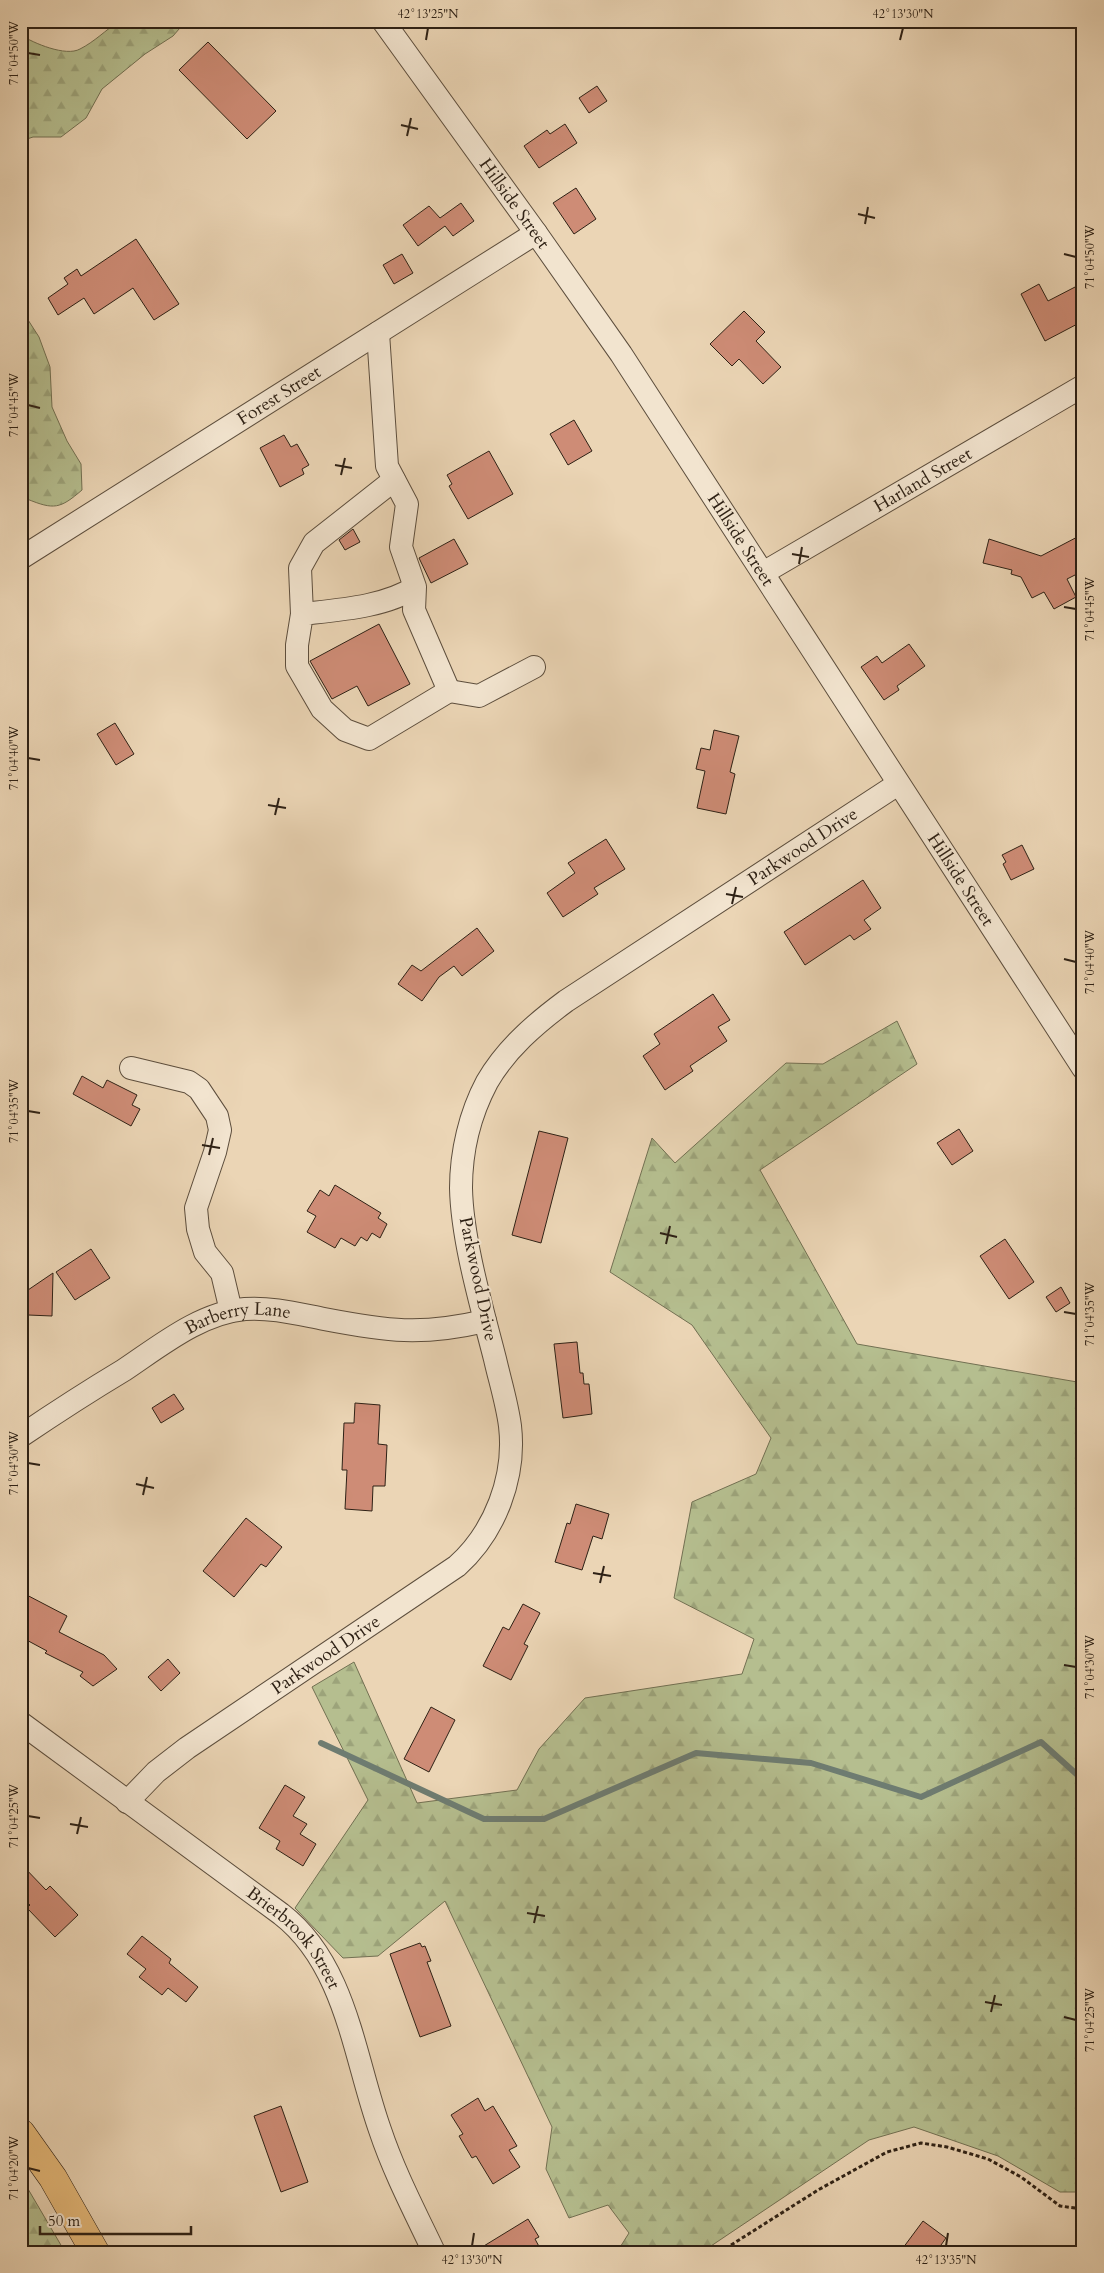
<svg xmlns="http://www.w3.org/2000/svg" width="1104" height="2273" viewBox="0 0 1104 2273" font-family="Cardo,serif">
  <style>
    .forest { fill: url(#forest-firs); stroke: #727052 }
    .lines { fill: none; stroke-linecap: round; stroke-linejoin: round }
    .stream { stroke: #6e7c71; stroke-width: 6 }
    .building { fill: #ce8c76; stroke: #2e2115 }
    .minor-casing { stroke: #5d4e3d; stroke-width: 24 }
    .major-casing { stroke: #2e2115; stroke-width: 29 }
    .path { stroke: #2e2115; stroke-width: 3; stroke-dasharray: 4 2.5; stroke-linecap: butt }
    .minor { stroke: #f2e4cf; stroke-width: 22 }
    .major { stroke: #e6ba7a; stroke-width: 28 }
    .ticks { fill: none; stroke: #2e2115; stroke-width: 2 }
    .labels { text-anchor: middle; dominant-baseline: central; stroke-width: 4; stroke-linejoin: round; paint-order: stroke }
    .street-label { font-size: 18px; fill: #2e2115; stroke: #f2e4cf }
    .neatline { fill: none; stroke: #2e2115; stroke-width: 2 }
    .ticks-label { font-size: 12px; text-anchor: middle; fill: #2e2115 }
  </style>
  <defs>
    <pattern id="forest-firs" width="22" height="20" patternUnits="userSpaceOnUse" patternTransform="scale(1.25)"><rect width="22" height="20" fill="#b5be8f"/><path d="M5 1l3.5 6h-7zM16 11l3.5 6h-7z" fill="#9ca37a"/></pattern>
  </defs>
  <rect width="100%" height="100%" fill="#ebd5b5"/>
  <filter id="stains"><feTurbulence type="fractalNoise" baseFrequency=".004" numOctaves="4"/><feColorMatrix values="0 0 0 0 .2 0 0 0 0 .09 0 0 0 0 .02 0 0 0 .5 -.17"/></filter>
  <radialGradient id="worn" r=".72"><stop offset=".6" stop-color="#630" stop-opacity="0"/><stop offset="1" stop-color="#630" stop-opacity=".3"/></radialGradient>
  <path class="forest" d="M119,21H186L173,36L145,54L102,89L86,118L61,137H33L21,141V35C33,43 66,57 80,49C94,42 106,30 119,21Z
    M21,309L39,337L50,367L52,407L67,441L81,464L82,490C60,509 54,510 27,499L21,486Z
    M897,1021L917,1064L760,1170L857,1344L1083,1383V2192H1060L998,2156L914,2127L869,2140L702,2252H617L629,2233L608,2205L569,2218L546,2169L552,2127L445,1901L378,1956L343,1958L295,1908L368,1800L312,1687L354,1662L417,1803L517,1790L539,1749L585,1698L742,1674L754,1639L674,1598L692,1502L756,1474L771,1438L692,1325L610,1272L652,1138L675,1163L786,1063L823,1064Z
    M21,2177L65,2252H21Z"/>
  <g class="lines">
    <path class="stream" d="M321,1743L484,1819H544L696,1753L811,1763L921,1797L1041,1742L1083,1780"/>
  </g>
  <path class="building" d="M208,42L276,111L247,139L179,70Z
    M597,86L607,101L589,113L579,98Z
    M565,124L577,143L539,168L524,146L547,130L550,134Z
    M576,188L596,219L574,234L553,203Z
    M461,203L474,221L453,236L445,226L418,246L403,225L429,206L440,218Z
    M136,239L179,304L154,320L133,288L94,314L84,298L58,315L48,298L68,284L64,278L77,269L81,276Z
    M402,254L413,273L394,284L383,265Z
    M1039,284L1048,301L1077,286L1083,296V321L1045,341L1021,294Z
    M744,311L765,332L756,341L781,367L763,384L739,359L732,366L710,344Z
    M574,420L592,451L568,465L550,434Z
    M284,435L291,447L297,444L309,465L302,469L304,474L280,487L260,448Z
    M489,451L513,494L468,519L449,486L452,484L447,475Z
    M353,529L360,542L345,550L339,540Z
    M1083,534V571L1067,579L1076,597L1054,609L1044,592L1032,598L1021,577L1011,574L1012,570L983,563L989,539L1041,556Z
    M454,539L468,564L431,583L419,558Z
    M379,624L410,684L368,706L357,686L332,699L310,661Z
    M909,644L925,666L897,686L899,690L884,700L861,667L877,656L882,663Z
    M115,723L134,754L116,765L97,734Z
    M714,730L739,736L730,772L735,774L726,814L697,808L705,771L696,769L701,748L710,750Z
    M606,839L625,869L594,888L598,894L563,917L547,893L575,873L568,863Z
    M1022,845L1034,869L1011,880L1003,864L1006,862L1002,855Z
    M863,880L881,908L864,920L871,929L854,940L850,935L805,965L784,932Z
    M477,928L494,951L462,976L454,966L439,977L422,1001L398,984L412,965L421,971Z
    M713,994L730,1020L718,1027L727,1041L690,1066L693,1071L665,1090L643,1056L660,1044L654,1034Z
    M82,1076L103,1088L107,1080L137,1095L132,1105L140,1109L131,1126L73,1094Z
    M959,1129L973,1151L952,1165L937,1143Z
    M539,1131L568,1138L541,1243L512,1235Z
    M335,1185L381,1213L378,1218L387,1224L380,1238L372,1233L367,1241L361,1237L355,1246L341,1238L335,1248L307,1232L316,1216L307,1211L320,1190L329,1196Z
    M1005,1239L1034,1282L1009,1299L980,1256Z
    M91,1249L110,1278L75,1300L56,1272Z
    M53,1273L52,1316L28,1315V1290Z
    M1061,1287L1070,1303L1056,1312L1046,1297Z
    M577,1342L580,1373H583L584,1384H589L592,1414L563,1418L554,1344Z
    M174,1394L184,1409L161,1423L152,1408Z
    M355,1403L380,1405L378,1444L387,1445L385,1486H373L372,1511L345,1509L347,1470H342L344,1423H354Z
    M576,1504L609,1514L602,1539L593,1536L582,1570L555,1562L567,1523L570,1524Z
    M246,1518L282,1547L266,1567L261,1564L234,1597L203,1571Z
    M21,1592L67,1616L59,1632L104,1655L117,1669L93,1686L80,1676L83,1672L45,1653L47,1651L21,1637Z
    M523,1604L540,1613L524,1644L528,1646L511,1680L483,1666L503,1627L509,1630Z
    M168,1659L180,1673L161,1691L148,1677Z
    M431,1707L455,1720L429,1772L404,1759Z
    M285,1785L305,1797L293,1816L307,1824L300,1834L316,1844L303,1866L276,1849L280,1841L259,1828Z
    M21,1864L46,1890L50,1886L78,1915L55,1937L27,1908L30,1905L21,1897Z
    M142,1936L171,1959L169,1963L198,1987L186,2002L168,1988L162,1995L139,1977L146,1969L127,1954Z
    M420,1943L422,1947L425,1946L431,1961L427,1962L451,2026L420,2037L390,1954Z
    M478,2098L485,2111L493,2106L517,2146L509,2150L520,2167L493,2184L476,2156L472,2158L459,2136L463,2134L451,2115Z
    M281,2106L308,2182L281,2192L254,2116Z
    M528,2219L539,2237L535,2239L542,2252H474Z
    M923,2221L946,2238L936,2252H900Z"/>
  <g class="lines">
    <defs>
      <g id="minor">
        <path id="s1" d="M383,21L536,233L621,354L1083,1068"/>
        <path d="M378,333L387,466L407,504L401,547L415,587L414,610L449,691L369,739L345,730L322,709L297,666V645L302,614C337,610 386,607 415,587"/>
        <path id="s2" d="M21,558L536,233"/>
        <path id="s3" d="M763,573L1083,386"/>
        <path d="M302,614L300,568L314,543L394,480"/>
        <path d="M449,691L479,696L534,667"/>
        <path d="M131,1068L189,1082L199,1089L217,1116L220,1130L215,1152L196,1208L198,1229L205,1252L222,1273L231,1311"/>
        <path id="s4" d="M21,1436C55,1413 89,1391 124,1370C160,1346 200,1313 245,1309C271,1307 298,1314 324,1319C387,1331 421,1336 485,1321"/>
        <path id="s5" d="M21,1723L281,1914C346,1964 354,2057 380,2130C394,2172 415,2212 434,2252"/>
        <path id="s6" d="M127,1802L156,1772L187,1748L457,1566C495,1532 516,1477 510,1426C507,1403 500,1381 495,1359C482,1308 462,1240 461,1188C461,1152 470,1114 487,1082C506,1049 535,1024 566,1001L898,784"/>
      </g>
      <path id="major" d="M21,2133L53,2178L95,2252"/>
    </defs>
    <use href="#minor" class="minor-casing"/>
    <use href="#major" class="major-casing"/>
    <path class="path" d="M720,2252L818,2190L887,2152L921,2143L947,2147L988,2159L1021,2177L1060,2206L1083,2209"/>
    <use href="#minor" class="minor"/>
    <use href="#major" class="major"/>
  </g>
  <path class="ticks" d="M426,40L428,28M900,40L903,28M28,53L40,55M401,125L418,129M407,136L411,118M858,214L875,218M865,224L868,207M1064,254L1076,257M28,405L40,408M335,465L352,468M341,475L345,458M792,554L809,557M799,564L802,547M1064,607L1076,609M28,758L40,760M268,805L286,808M275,815L279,798M726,894L743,897M732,904L736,887M1064,959L1076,962M28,1111L40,1113M202,1145L220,1148M209,1155L213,1138M660,1233L677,1237M666,1244L670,1226M1064,1312L1076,1314M28,1463L40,1465M136,1484L154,1488M143,1495L147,1477M593,1573L611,1576M600,1583L604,1566M1064,1665L1076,1667M28,1816L40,1818M70,1824L88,1827M77,1834L81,1817M527,1913L545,1916M534,1923L538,1906M985,2002L1002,2005M991,2012L995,1995M1064,2017L1076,2020M28,2168L40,2171M472,2246L474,2233M946,2246L948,2233"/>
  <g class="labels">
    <g class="street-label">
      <text stroke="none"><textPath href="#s1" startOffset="225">Hillside Street</textPath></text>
      <text stroke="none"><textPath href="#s2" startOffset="305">Forest Street</textPath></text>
      <text stroke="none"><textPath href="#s3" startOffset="185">Harland Street</textPath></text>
      <text stroke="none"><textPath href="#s1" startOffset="630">Hillside Street</textPath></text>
      <text stroke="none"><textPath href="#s6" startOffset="1312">Parkwood Drive</textPath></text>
      <text stroke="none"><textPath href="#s1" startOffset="1035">Hillside Street</textPath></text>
      <text transform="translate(478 1279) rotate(78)">Parkwood Drive</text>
      <text stroke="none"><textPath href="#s4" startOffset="251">Barberry Lane</textPath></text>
      <text stroke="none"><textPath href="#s6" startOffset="248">Parkwood Drive</textPath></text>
      <text stroke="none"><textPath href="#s5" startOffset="349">Brierbrook Street</textPath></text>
    </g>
  </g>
  <rect width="1104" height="2273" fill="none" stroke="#ebd5b5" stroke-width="55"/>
  <path d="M40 2226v8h151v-8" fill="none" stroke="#2e2115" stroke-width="2.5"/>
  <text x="48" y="2226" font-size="15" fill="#2e2115" stroke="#f2e4cf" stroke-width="4" paint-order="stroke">50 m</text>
  <rect x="28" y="28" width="1048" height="2218" class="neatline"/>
  <g class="ticks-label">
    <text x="428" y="18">42°13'25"N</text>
    <text x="903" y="18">42°13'30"N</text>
    <text transform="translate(14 53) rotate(-90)" y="4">71°04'50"W</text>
    <text transform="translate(1090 257) rotate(-90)" y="4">71°04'50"W</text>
    <text transform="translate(14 405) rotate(-90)" y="4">71°04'45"W</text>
    <text transform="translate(1090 609) rotate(-90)" y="4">71°04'45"W</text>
    <text transform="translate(14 758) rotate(-90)" y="4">71°04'40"W</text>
    <text transform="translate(1090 962) rotate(-90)" y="4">71°04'40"W</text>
    <text transform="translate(14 1111) rotate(-90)" y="4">71°04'35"W</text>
    <text transform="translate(1090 1314) rotate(-90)" y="4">71°04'35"W</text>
    <text transform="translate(14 1463) rotate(-90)" y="4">71°04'30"W</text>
    <text transform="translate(1090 1667) rotate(-90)" y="4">71°04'30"W</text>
    <text transform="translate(14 1816) rotate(-90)" y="4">71°04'25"W</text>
    <text transform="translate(1090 2020) rotate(-90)" y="4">71°04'25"W</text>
    <text transform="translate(14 2168) rotate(-90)" y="4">71°04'20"W</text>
    <text x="472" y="2264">42°13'30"N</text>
    <text x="946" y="2264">42°13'35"N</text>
  </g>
  <rect width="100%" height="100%" filter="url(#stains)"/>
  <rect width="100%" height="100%" fill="url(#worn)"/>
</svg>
